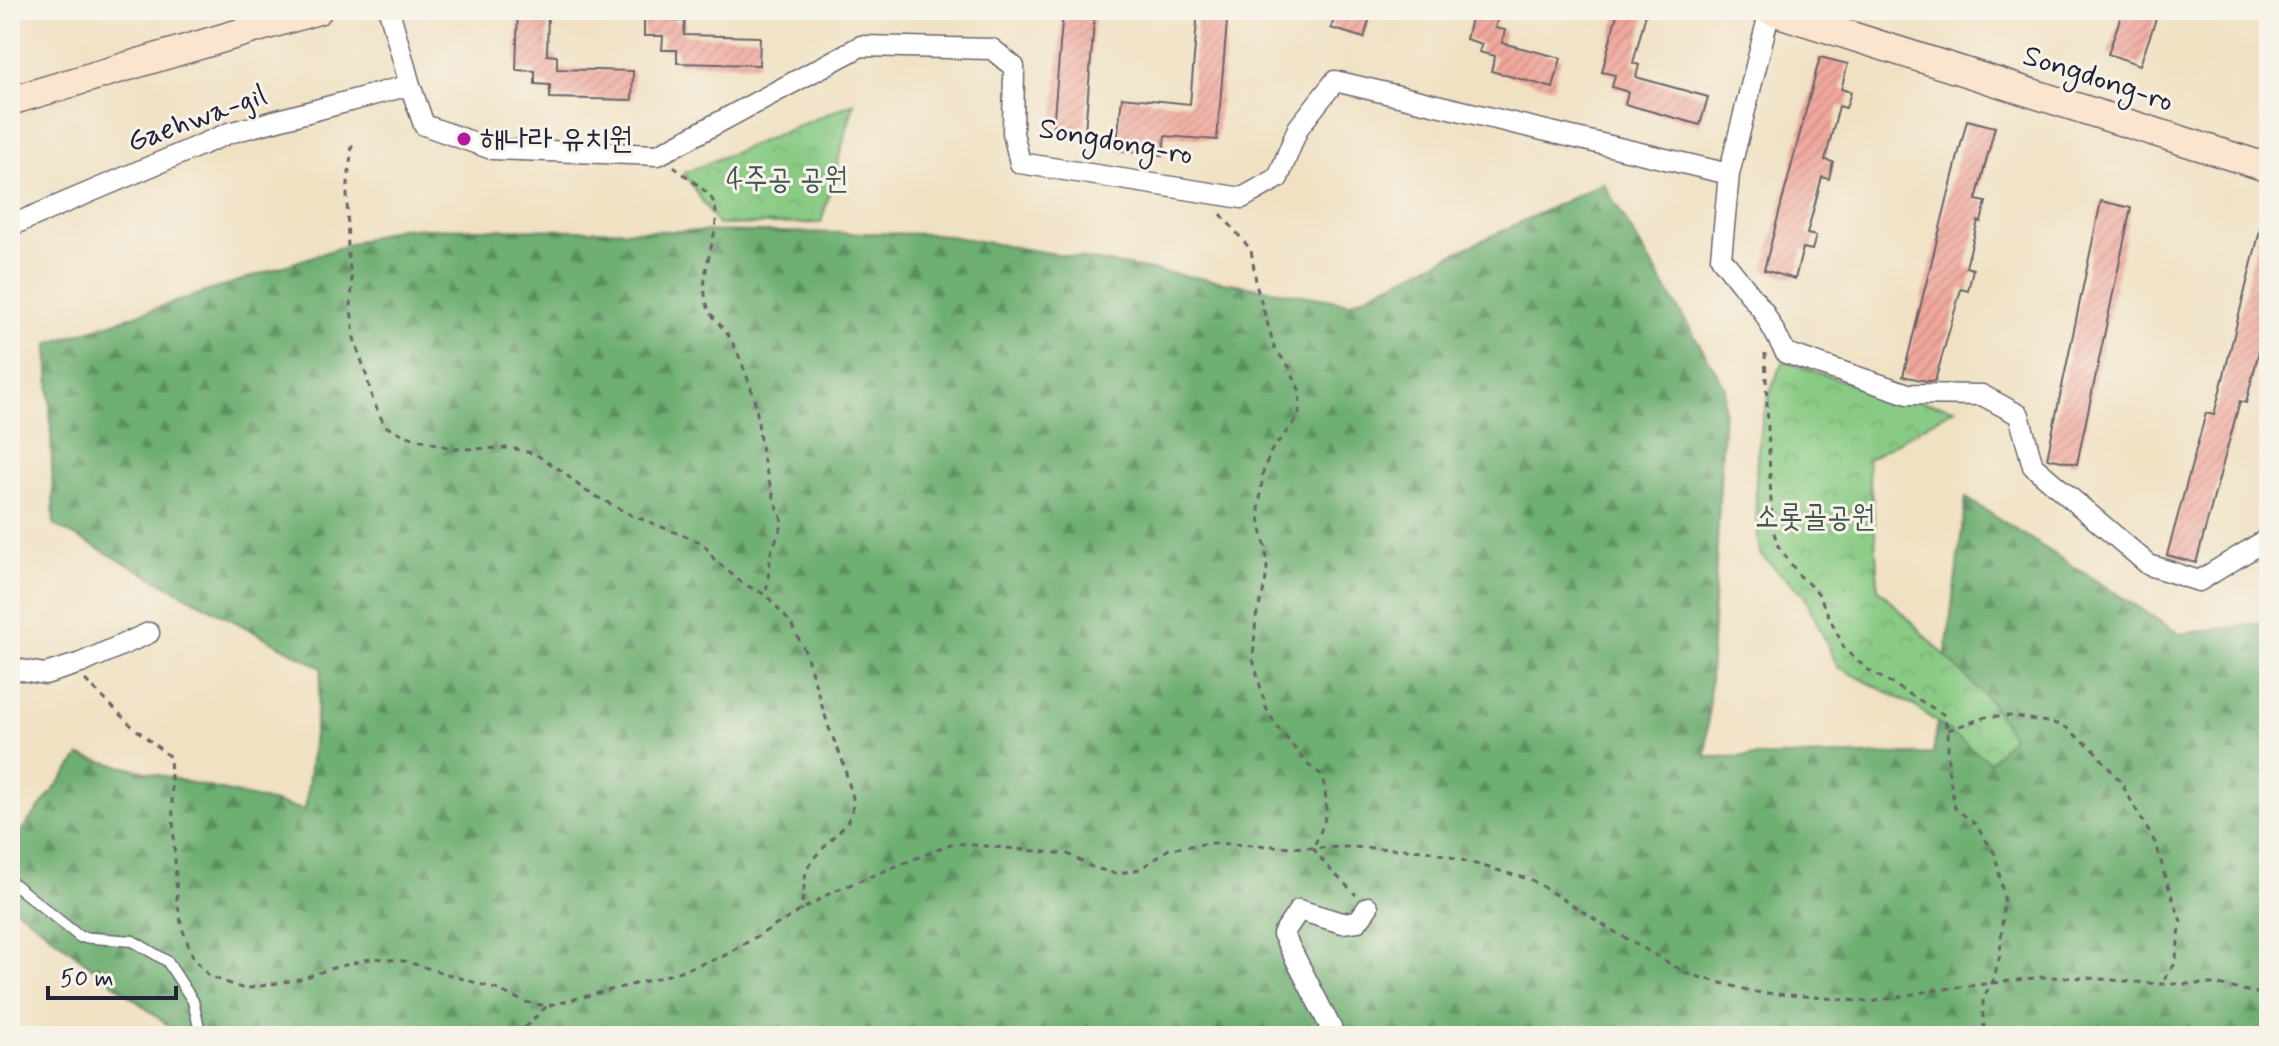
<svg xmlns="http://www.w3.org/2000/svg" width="2279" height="1046" viewBox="0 0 2279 1046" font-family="Mynerve,'Poor Story',sans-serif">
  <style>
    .forest { fill: url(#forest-firs); stroke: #486856; stroke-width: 2 }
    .park { fill: url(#park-crowns); stroke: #567660; stroke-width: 2 }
    .building { fill: url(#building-hatch) }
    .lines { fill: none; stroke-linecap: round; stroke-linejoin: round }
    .lane-casing { stroke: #6a656b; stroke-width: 13 }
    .street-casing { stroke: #6a656b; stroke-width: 23 }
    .secondary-casing { stroke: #6a656b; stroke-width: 31 }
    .path { stroke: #6a656b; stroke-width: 3; stroke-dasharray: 6 6; stroke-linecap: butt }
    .lane { stroke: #fff; stroke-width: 10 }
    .street { stroke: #fff; stroke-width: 20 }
    .secondary { stroke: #fce5cf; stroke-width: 28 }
    .poi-dot { fill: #b5179e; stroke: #f7f3e8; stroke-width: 3 }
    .labels { text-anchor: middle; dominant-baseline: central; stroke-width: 6; stroke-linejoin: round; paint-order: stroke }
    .street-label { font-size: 30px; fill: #22223b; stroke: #f7f3e8 }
    .poi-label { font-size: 30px; fill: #22223b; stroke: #f7f3e8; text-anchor: start }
    .park-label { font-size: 30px; fill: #415551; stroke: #f7f3e8 }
  </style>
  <defs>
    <pattern id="forest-firs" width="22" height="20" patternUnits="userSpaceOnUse" patternTransform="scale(2)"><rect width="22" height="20" fill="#6eaf72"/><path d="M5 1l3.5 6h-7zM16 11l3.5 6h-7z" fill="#5a8e5f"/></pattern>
    <pattern id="park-crowns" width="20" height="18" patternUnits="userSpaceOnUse" patternTransform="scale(2)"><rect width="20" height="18" fill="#89cb84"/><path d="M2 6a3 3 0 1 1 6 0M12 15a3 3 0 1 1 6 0" fill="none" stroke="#76ae73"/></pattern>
    <pattern id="building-hatch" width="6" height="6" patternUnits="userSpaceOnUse" patternTransform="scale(2)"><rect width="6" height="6" fill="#f0a79c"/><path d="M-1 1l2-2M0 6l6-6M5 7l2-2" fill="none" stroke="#ce8f87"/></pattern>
  </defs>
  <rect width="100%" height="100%" fill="#f7f3e8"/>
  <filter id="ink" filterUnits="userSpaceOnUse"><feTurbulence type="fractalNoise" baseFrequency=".0125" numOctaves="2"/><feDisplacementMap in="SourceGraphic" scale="16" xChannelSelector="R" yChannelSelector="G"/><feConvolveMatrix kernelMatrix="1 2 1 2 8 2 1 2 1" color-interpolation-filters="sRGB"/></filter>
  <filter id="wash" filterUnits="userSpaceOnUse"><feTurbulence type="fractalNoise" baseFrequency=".006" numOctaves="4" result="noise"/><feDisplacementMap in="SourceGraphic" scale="32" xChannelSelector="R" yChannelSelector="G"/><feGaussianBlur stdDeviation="1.8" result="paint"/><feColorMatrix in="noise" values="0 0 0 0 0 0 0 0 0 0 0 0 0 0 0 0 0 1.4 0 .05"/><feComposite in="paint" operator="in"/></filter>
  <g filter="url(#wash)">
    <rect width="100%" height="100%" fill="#f0e1c3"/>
    <path class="forest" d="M1603,183L1725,387L1706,757L1933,754L1966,498L2180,634L2269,622V1036H182L10,904V845L80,756L305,810L322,668L54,525L48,344L399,228L936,234L1350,303Z"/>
    <path class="park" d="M854,103L821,223L718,225L684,173Z
      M1784,361L1889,396L1955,408L1867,460L1874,516L1878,588L1990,701L2012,737L1990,762L1916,707L1838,667L1804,595L1760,554C1752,490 1753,418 1784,361Z"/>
    <g id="blocks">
      <path class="building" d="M518,10H548L547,55L557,56V69L633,71L632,100L550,98V85L535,84V71L516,70Z
        M644,10H675L674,21H685L684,35L760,37L759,65L677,63V50H662L663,36H644Z
        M1063,10H1095L1085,131L1053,129Z
        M1198,10H1228L1217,140L1165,136L1163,155L1116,150L1122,97L1190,104Z
        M1337,10H1372L1364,38L1331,28Z
        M1473,10H1500L1495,28L1505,30L1502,43L1561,58L1553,88L1491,71L1495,56L1479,52L1482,44L1466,39Z
        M1618,10H1647L1633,63L1639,65L1636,77L1708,97L1700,125L1625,104L1628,92L1612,87L1615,75L1602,72Z
        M2123,10H2159L2140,65L2108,54Z
        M1820,57L1848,64L1841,89L1851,92L1846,108L1839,106L1825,160L1833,162L1829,179L1822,177L1807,234L1816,236L1812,250L1803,248L1795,279L1764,270Z
        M1967,120L1995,127L1976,200L1986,202L1981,222L1978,221L1966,267L1973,269L1968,291L1961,289L1935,381H1926L1903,376Z
        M2101,201L2131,208L2077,464L2047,458Z
        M2264,214L2269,215V311L2246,403L2240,401L2196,563L2167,555L2206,413L2214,415Z"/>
    </g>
  </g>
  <g filter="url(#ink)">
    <use href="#blocks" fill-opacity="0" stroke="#6a656b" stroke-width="2"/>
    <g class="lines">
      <defs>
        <path id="lane" d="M10,881L80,937L133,941L167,961L193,1001L201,1036"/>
        <path id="street" d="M389,10L410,85L424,125L492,149L658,155L861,46L992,49L1014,67L1013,133L1020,163L1242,198L1278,178L1298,128L1335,81L1729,174L1721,258L1763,311L1786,353L1908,394L1982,395L2019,415L2033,466L2149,565L2199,581L2269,538
          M1729,174L1770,10
          M10,226L229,133L410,85
          M10,668L45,674L81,663L149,633
          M1335,1036L1283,934L1299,910L1342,923L1358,921L1368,907"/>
        <path id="secondary" d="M1769,10L2269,168
          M10,101L318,10"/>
      </defs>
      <use href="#lane" class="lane-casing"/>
      <use href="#street" class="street-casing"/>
      <use href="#secondary" class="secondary-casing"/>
      <path class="path" d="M352,145L347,192L348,255L352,283L351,307L354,338L366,374L373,401L385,426L407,436L455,449L512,448L535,454L562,471L584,490L631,515L703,543L714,559L742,583L766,595L790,622L805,651L829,728L842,759L853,798L852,813L846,824L812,860L806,871L801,911
        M674,166C684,176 710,191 714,203C723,226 701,265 705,294C708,319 720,320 731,340C740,356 746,374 752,391C758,409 758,428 761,446C765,472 774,498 783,523L771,552L766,595
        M1221,214L1251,250L1257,288L1275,349L1290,368L1300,392L1299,414L1293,424L1271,451L1263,472L1259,510L1260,525L1266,549L1267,569L1265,585L1256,617L1253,659L1266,708L1275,724L1307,764L1322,775C1329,809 1328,817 1313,848
        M1765,353L1772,526L1778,546L1799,575L1818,593L1845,650L1867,669L1943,714L1948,730V768L1955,808L1975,824L1995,854L2004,897L2000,955L1993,981L1983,999V1021L1986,1036
        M85,680L132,726L170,757L177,900L182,928L193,957L209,976L244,989L300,979L333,968L374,958L404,961L496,989L525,1002L547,1006L662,977L722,957L832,892L954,843L1068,854L1092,867L1116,874L1140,869L1169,849L1211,843L1313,848L1347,847L1426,850L1532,880L1615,932L1688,974L1755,992L1871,1002L1929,991L2041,977L2088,978L2160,984H2213L2257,993L2269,1000
        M1948,730L1989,716H2013L2063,725L2094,750L2120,781L2157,846L2165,877L2181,921L2175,964L2160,984
        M1313,848L1327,866L1356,895
        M516,1036L547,1006"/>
      <use href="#lane" class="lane"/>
      <use href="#street" class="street"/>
      <use href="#secondary" class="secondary"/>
    </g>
  </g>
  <circle class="poi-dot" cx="464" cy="139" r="8"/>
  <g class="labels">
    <g class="street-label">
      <text transform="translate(2098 79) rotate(18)">Songdong-ro</text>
      <text transform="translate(197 119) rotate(-20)">Gaehwa-gil</text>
      <text transform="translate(1116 142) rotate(10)">Songdong-ro</text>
    </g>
    <g class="poi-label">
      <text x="480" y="139">해나라 유치원</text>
    </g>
    <g class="park-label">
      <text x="787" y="179">4주공 공원</text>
      <text x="1815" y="517">소롯골공원</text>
    </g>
  </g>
  <rect width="2279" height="1046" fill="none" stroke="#f7f3e8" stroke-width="40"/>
  <path d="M48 986v12h128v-12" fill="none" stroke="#22223b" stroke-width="4"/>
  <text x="60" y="986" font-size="24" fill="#22223b" stroke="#f7f3e8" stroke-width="6" paint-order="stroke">50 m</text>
</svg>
